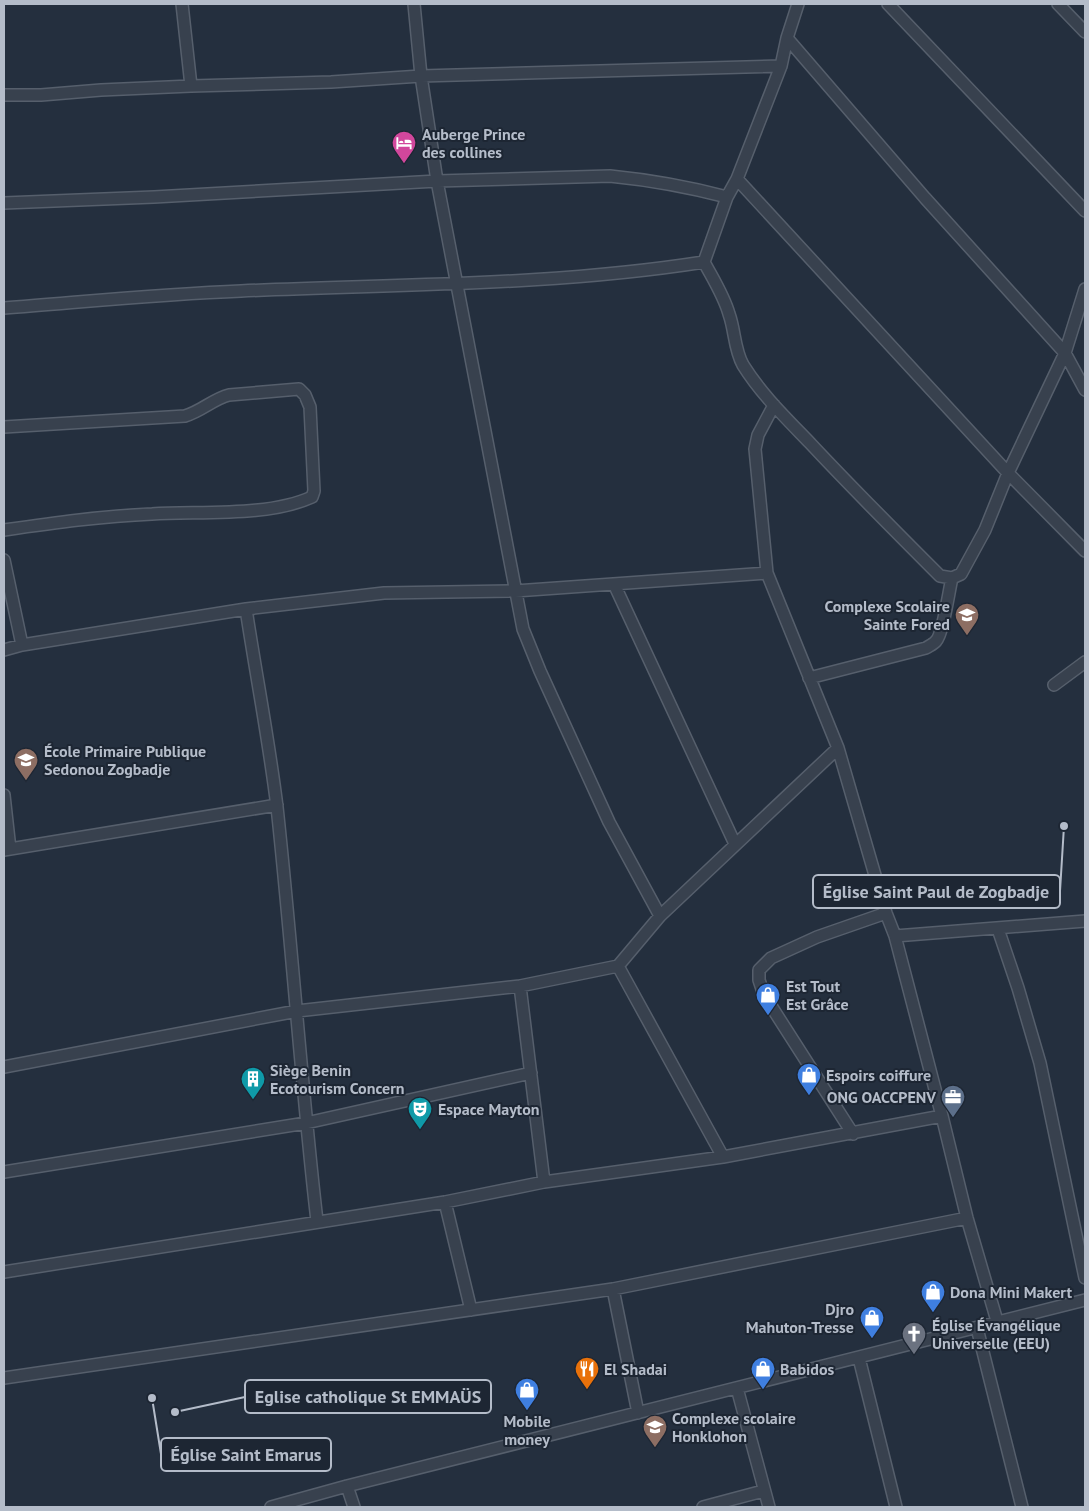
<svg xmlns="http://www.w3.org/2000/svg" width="1089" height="1511" viewBox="0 0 1089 1511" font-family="'PT Sans',sans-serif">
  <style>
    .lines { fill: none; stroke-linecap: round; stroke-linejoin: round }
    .street-casing { stroke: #565f6c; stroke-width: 14 }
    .street { stroke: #38414e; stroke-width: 11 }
    .labels { text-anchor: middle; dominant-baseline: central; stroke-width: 4; stroke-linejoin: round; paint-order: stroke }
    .poi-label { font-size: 16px; font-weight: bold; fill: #b4bcc9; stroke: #1d2633; text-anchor: start }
    .leader { fill: none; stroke: #b4bcc9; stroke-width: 2 }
    .callout-dot { fill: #b4bcc9; stroke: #1d2633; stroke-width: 2 }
    .callout { fill: #1d2633; stroke: #b4bcc9; stroke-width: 2 }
    .callout-label { font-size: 18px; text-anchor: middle; font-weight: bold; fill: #b4bcc9 }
  </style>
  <rect width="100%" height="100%" fill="#242f3e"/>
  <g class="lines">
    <defs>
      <path id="street" d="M182,4L191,86
        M414,4L421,76L437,181L523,629L540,671L609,822L660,916
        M798,4L787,38L781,66L737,179L727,197L704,262C713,279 724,296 729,314C735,330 734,349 743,365C761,394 786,418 810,443C852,488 896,532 940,576L952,578L961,574L985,530L1008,473L1065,353L1085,289
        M888,4L1085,211
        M1058,4L1085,32
        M787,38L925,198L1065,353L1085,390
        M4,95H41L101,90L191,86L331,82L421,76L781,66
        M737,179L1008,473L1085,551
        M4,203L154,197L437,181L610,176C650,180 689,187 727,197
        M4,308C83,302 162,294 241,291C395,284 551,286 704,262
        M774,405L758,435L755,449L767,573L838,748L886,913L895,936L942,1116L967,1218L997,1321
        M4,427L185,416C202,411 213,399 229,395L299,389L305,395L310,407L314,491L312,497C268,517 200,511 152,514C102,516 53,523 4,530
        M4,560L22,645
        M614,584L735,844
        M246,609C256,675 269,741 277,807C292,945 301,1083 317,1221
        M4,650L22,645L246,609L384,593L515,591L767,573
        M809,678L926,648C929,646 934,644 936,641C943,634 949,590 952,578
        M1054,685L1085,662
        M4,795L10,849
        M4,850L277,805
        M998,929L1018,988L1040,1063L1085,1278
        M895,936L1085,921
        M618,966L723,1157
        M520,986L544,1182
        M4,1067L297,1011L520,986L618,966L660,916L838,748
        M853,1134L764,995L759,980V970L771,958L817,937L886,913
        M4,1172L306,1123L531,1073
        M445,1202L471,1310
        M4,1272L445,1202L544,1182L723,1157L942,1116
        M613,1289L638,1413
        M977,1328L1022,1507
        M859,1358L896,1507
        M4,1378L613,1289L967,1218
        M737,1388L769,1507
        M347,1486L354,1507
        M271,1507L347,1486L1085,1300
        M703,1507L763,1491"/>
    </defs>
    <use href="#street" class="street-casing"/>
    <use href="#street" class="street"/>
  </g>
  <defs>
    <symbol id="hotel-pin" viewBox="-11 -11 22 30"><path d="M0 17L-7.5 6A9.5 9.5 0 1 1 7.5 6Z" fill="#d1479c" stroke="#1d2633"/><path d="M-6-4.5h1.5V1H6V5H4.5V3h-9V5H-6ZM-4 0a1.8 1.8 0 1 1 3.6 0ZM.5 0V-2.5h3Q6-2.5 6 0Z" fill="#fff"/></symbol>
    <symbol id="school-pin" viewBox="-11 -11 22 30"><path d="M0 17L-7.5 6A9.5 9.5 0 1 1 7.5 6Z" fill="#8d6e63" stroke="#1d2633"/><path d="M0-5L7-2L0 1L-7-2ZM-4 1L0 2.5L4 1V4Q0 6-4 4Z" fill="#fff"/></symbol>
    <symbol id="shop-pin" viewBox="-11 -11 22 30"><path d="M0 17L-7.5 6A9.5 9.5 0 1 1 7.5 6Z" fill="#3f7fe0" stroke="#1d2633"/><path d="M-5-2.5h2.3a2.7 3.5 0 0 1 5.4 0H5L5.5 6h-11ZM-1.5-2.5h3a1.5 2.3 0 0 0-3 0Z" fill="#fff"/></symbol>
    <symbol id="building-pin" viewBox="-11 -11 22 30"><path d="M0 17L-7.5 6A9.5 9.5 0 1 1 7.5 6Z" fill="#0f9aa8" stroke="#1d2633"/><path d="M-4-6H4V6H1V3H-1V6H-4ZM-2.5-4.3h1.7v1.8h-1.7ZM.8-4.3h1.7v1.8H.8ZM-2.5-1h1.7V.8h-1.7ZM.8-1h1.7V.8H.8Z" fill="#fff"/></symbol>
    <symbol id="office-pin" viewBox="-11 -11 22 30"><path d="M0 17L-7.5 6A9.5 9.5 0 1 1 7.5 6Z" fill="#5c6f8a" stroke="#1d2633"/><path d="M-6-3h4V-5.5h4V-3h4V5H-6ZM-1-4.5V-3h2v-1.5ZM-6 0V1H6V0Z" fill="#fff"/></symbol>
    <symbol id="theatre-pin" viewBox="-11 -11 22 30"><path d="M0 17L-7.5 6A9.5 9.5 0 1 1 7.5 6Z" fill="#0f9aa8" stroke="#1d2633"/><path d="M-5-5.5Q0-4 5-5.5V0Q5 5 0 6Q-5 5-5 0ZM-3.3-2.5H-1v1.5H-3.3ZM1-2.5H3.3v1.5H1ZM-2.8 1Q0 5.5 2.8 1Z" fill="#fff"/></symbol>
    <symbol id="church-pin" viewBox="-11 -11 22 30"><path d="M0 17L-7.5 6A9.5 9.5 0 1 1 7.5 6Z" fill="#6b7280" stroke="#1d2633"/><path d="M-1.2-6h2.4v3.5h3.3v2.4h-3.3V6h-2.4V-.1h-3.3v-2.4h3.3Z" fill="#fff"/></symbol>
    <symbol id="restaurant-pin" viewBox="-11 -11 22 30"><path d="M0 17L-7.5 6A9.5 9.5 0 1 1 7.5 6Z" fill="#e8710a" stroke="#1d2633"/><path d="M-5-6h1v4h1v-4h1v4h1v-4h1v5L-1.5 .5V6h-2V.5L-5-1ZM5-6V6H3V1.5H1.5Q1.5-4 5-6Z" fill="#fff"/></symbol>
  </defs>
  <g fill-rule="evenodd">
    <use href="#hotel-pin" x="390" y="129" width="28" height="38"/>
    <use href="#school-pin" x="953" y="601" width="28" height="38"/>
    <use href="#school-pin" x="12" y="746" width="28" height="38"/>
    <use href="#shop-pin" x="754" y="981" width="28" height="38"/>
    <use href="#shop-pin" x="795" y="1061" width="28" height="38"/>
    <use href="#building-pin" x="239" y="1065" width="28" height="38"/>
    <use href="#office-pin" x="939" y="1083" width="28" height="38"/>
    <use href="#theatre-pin" x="406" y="1095" width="28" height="38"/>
    <use href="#shop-pin" x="919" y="1278" width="28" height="38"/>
    <use href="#shop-pin" x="858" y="1304" width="28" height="38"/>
    <use href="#church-pin" x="900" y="1320" width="28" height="38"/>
    <use href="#restaurant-pin" x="573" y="1355" width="28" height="38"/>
    <use href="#shop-pin" x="749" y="1355" width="28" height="38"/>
    <use href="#shop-pin" x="513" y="1376" width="28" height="38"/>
    <use href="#school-pin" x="641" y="1413" width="28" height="38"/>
  </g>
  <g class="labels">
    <g class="poi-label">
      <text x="422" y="134">Auberge Prince<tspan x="422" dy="18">des collines</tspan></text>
      <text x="950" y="606" text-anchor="end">Complexe Scolaire<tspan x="950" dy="18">Sainte Fored</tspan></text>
      <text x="44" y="751">École Primaire Publique<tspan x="44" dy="18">Sedonou Zogbadje</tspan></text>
      <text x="786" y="986">Est Tout<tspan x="786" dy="18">Est Grâce</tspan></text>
      <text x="270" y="1070">Siège Benin<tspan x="270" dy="18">Ecotourism Concern</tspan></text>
      <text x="826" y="1075">Espoirs coiffure</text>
      <text x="936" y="1097" text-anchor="end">ONG OACCPENV</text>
      <text x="438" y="1109">Espace Mayton</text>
      <text x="950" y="1292">Dona Mini Makert</text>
      <text x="854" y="1309" text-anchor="end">Djro<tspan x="854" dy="18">Mahuton-Tresse</tspan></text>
      <text x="932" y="1325">Église Évangélique<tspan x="932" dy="18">Universelle (EEU)</tspan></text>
      <text x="604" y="1369">El Shadai</text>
      <text x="780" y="1369">Babidos</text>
      <text x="672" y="1418">Complexe scolaire<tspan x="672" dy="18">Honklohon</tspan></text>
      <text x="527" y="1421" text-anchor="middle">Mobile<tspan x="527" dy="18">money</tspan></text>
    </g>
  </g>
  <path class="leader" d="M1064 826L1060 891M175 1412L245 1397M152 1398L161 1454"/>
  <g class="callout-dot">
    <circle cx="1064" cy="826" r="5"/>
    <circle cx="175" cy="1412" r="5"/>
    <circle cx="152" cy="1398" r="5"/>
  </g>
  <g class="callout">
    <rect x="813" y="875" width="247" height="33" rx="5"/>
    <rect x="245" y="1380" width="246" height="33" rx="5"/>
    <rect x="161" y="1438" width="170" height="33" rx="5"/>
  </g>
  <g class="callout-label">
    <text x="936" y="898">Église Saint Paul de Zogbadje</text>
    <text x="368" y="1403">Eglise catholique St EMMAÜS</text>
    <text x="246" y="1461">Église Saint Emarus</text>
  </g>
  <rect width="1089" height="1511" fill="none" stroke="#b4bcc9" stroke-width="10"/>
</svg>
